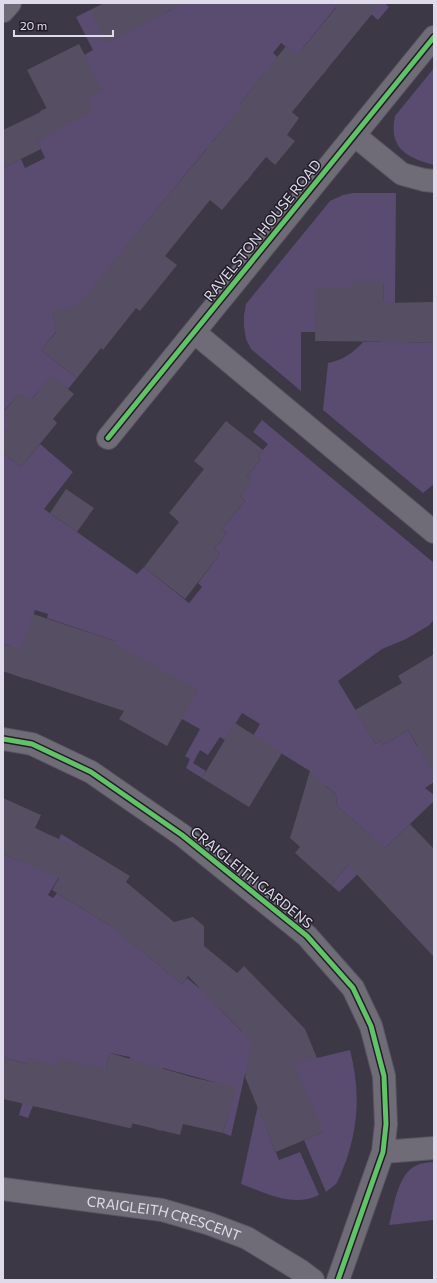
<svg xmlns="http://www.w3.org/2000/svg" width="437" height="1283" viewBox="0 0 437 1283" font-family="Commissioner,sans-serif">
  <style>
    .green { fill: #5a4b70 }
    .building { fill: #564e62 }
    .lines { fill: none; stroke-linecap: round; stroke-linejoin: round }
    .street-casing { stroke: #595561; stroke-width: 24 }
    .secondary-casing { stroke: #595561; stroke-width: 24 }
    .street { stroke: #706c77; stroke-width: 22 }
    .secondary { stroke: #706c77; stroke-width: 22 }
    .cycleway-casing { stroke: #211d28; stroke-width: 8 }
    .cycleway { stroke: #61c268; stroke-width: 5 }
    .labels { text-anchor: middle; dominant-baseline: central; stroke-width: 3; stroke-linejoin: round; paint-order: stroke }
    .street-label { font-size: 14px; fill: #e0dbeb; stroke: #211d28 }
  </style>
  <rect width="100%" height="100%" fill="#3d3845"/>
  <path class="green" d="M167,3H385L389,7L378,20L371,14L361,27L336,7L301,50L326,71L322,75L281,43L273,53L288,66L264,74L240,104L250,113L224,128L212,142L252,174L247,181L207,148L72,313L54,315C53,321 55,324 59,328L41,350L77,378L68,389L51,376L30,401L21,395L16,397L5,410V413L13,423L3,434V168L21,159L25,168L45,158L37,141L51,133L40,111L47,108L84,55L93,50L76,17L90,10L158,16L171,10Z
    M434,68V165C407,158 388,148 395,116Z
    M353,193H396L395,303H406L408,343L434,342V484L423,493L323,410L328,363C343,360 353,353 363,342H380L395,303H383L384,281H352V288L317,332H301V391L251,349L246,339L244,327V315L246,304L330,201L343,195Z
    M262,420L434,563V620L428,626L406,639L382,649L338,681L376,744L381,741L383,745L408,730L417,746L426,745L434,758V782L425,788L434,795V801L339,892L331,885L372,837L336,805L337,796L326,786L316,788L299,809L310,771L253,736L260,724L242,713L225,740L220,737L208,755L200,750L193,763L206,771L202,778L186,768L190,759L185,756L200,729L182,719L107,666L115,641L47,618L48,614L35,610L28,631L34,657L26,679L3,671V665L10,646L3,644V453L21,467L40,444L73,472L44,509L137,574L144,567L189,603L202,587L198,583L220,554L214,549L227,533L222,529L245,501L240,496L252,480L247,476L261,459L258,456L268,444L253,432Z
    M61,834L79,845L48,895L53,898L57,893L121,932L125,937L182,984L187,978L199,988L215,968L218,1007L241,1031L317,1058L350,1050C360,1089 359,1123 346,1161C343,1168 340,1178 336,1184C333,1187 329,1189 326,1192L304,1140L323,1132L260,1112L279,1160L300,1152L319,1195C292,1208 266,1193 241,1184L264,1077L245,1074L231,1136L223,1133L233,1095L212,1089L214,1082L163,1068L170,1096L161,1131L155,1129L162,1100L142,1095L131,1128H129L135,1107L128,1067L130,1057L110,1053L106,1069L48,1109L33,1106L28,1118L19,1115L35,1060L27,1064L3,1057V854L20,861L50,835L59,839Z
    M434,1162V1197L433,1198L434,1220L389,1225C394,1207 397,1176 415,1166C421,1163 428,1162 434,1162Z"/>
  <path class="building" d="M104,3H184L107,43L90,10Z
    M340,3H381L292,112L299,118L287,135L295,141L275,165L266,157L222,210L210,200L165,256L177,265L140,311L136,308L103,350L101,348L77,378L41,350L56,332L52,310L76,307L242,106L240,104L286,46L297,55Z
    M79,44L103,91L87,99L93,111L37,141L41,149L3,168V130L47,109L27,70Z
    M352,281H384L383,303L434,302V342L408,343V342L315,341L316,288H352Z
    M51,375L74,394L53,419L57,423L21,467L3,453V434L9,427L4,412L18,394L32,399Z
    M226,421L263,450L258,456L261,459L247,476L253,480L240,496L245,501L222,529L227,533L214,549L220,554L185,599L144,567L179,522L169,513L204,469L194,461Z
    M66,489L94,508L77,532L50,513Z
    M33,614L115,641V644L198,690L167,746L119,719L124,711L3,671V644L21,650Z
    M434,654V774L408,730L383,745L381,741L376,744L355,710L402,683L398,676Z
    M235,723L282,753L249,807L202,778Z
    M310,772L337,796L336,805L385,848L410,824L434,849V957L348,865L331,885L295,853L300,847L290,838Z
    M3,798L41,815L35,828L77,848L79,845L130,876L126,882L174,922L193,917L204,926V946L237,973L244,966L305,1029L317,1058L294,1063L323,1132L276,1152L245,1077L252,1042L188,976L182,984L111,926L52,890L59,878L3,854Z
    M110,1053L195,1078L236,1087L223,1133L183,1124L180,1135L131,1123L129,1128L3,1099V1057L27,1064L29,1058L57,1066L59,1058L106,1069Z"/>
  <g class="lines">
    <defs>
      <path id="street" d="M3,11L10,3
        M354,135L402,174L424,180L434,181
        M194,332L434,532
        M108,438L434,37
        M3,739L32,744L91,772L182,835L307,936L353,988L371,1026L384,1076L386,1124L383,1152L338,1280
        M383,1152L434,1148"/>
      <g id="secondary">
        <path id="s1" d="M3,1189L162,1210L210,1224L247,1238L301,1271L313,1280"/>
      </g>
    </defs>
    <use href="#street" class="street-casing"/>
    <use href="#secondary" class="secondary-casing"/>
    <use href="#street" class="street"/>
    <use href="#secondary" class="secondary"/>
    <defs>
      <path id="cycleway" d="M108,438L434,37
        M3,739L32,744L91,772L182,835L307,936L353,988L371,1026L384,1076L386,1124L383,1152L338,1280"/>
    </defs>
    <use href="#cycleway" class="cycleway-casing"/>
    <use href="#cycleway" class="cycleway"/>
  </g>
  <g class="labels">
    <g class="street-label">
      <text transform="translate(262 230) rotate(-51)">RAVELSTON HOUSE ROAD</text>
      <text transform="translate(252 877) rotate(39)">CRAIGLEITH GARDENS</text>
      <text stroke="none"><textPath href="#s1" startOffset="164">CRAIGLEITH CRESCENT</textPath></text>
    </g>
  </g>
  <rect width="437" height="1283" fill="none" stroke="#e0dbeb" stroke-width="8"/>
  <path d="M14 30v6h99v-6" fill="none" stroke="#e0dbeb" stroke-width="2"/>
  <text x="20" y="30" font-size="12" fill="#e0dbeb" stroke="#211d28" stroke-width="3" paint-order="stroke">20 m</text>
</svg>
